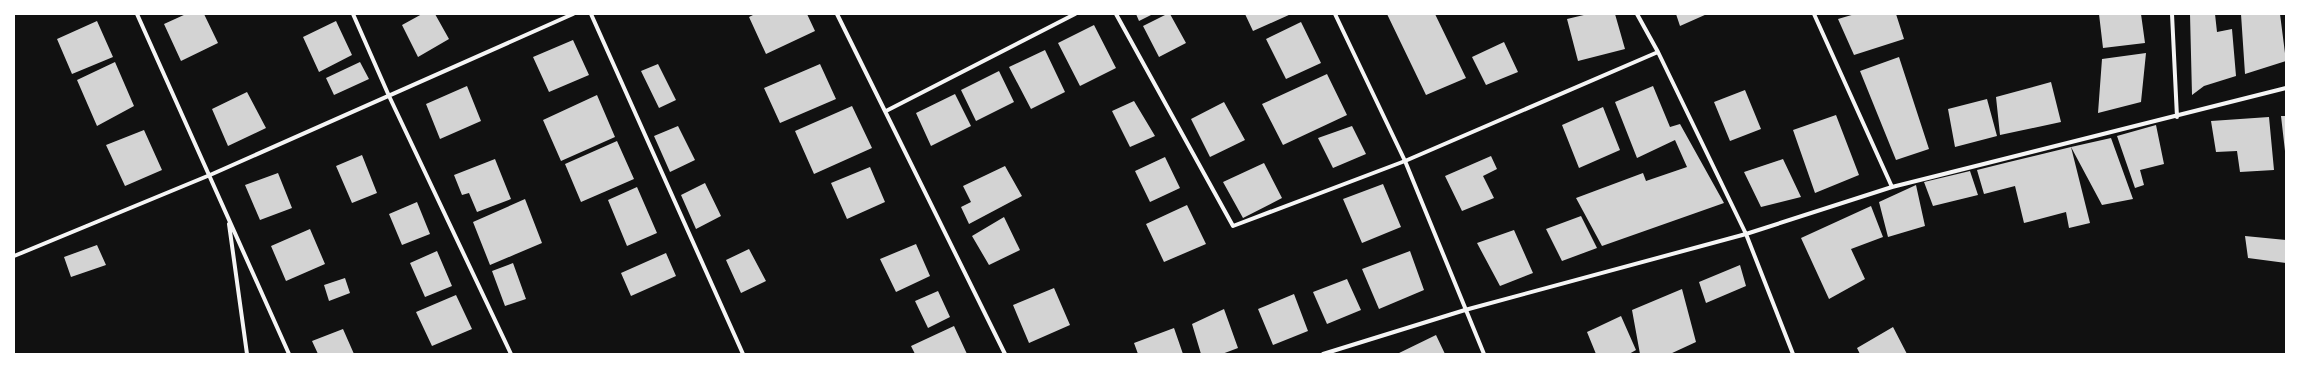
<svg xmlns="http://www.w3.org/2000/svg" width="2300" height="368" viewBox="0 0 2300 368" font-family="Lato,sans-serif">
  <style>
    .building { fill: #d3d3d3 }
    .lines { fill: none; stroke-linecap: round; stroke-linejoin: round }
    .minor { stroke: #f5f5f5; stroke-width: 4 }
  </style>
  <rect width="100%" height="100%" fill="#111"/>
  <path class="building" d="M186,14H204L218,43L181,61L164,24Z
    M422,14H435L449,39L418,57L402,25Z
    M755,14H807L815,31L766,54L749,17Z
    M1136,14H1153L1139,21Z
    M1167,14H1170L1186,43L1159,57L1143,26Z
    M1245,14H1291L1253,31Z
    M1387,14H1435L1466,78L1426,95Z
    M1588,14H1615L1625,49L1578,61L1567,19Z
    M1676,14H1707L1680,26Z
    M1855,14H1896L1904,39L1854,55L1838,19Z
    M2099,14H2141L2145,43L2103,48Z
    M2190,14H2215L2217,32L2232,29L2236,76L2204,86L2192,95Z
    M2241,14H2280L2286,61L2245,74Z
    M97,21L113,57L72,74L57,39Z
    M336,21L352,55L319,72L303,37Z
    M1301,22L1321,63L1286,79L1266,39Z
    M1094,25L1116,68L1080,86L1058,43Z
    M573,40L589,75L549,92L533,57Z
    M1504,42L1518,72L1486,85L1472,57Z
    M1045,50L1065,92L1031,109L1009,67Z
    M2146,53L2141,102L2098,113L2102,59Z
    M1899,57L1929,149L1896,160L1860,71Z
    M115,62L134,106L97,126L77,80Z
    M360,62L369,79L334,95L326,78Z
    M658,64L676,100L659,108L641,71Z
    M820,64L836,99L780,123L764,88Z
    M999,71L1014,102L976,121L961,90Z
    M1327,74L1347,115L1283,145L1262,104Z
    M2051,82L2061,122L2000,135L1996,97Z
    M467,86L481,121L440,139L426,104Z
    M1653,86L1670,127L1680,124L1724,203L1602,246L1576,198L1643,173L1646,181L1687,167L1675,140L1637,158L1615,102Z
    M1745,90L1761,129L1730,141L1714,102Z
    M247,92L266,128L228,146L212,109Z
    M955,94L971,126L931,146L916,113Z
    M597,95L615,137L561,161L543,120Z
    M1987,99L1997,136L1955,147L1948,109Z
    M1134,101L1155,136L1130,147L1112,111Z
    M1224,102L1245,140L1210,157L1191,119Z
    M852,106L872,148L814,174L795,131Z
    M1603,107L1620,150L1579,168L1562,125Z
    M1836,115L1859,175L1815,193L1793,130Z
    M2281,116H2286V151H2285Z
    M2269,117L2274,170L2240,172L2237,151L2216,152L2211,121Z
    M2156,125L2164,164L2140,170L2144,185L2135,188L2117,136Z
    M678,126L695,160L670,172L654,136Z
    M1352,126L1366,154L1333,168L1318,138Z
    M144,130L162,170L125,186L106,145Z
    M2111,138L2133,199L2102,205L2071,147L2090,223L2069,228L2066,212L2024,223L2015,186L1984,194L1977,170L2009,162L2071,147Z
    M617,141L634,179L581,202L565,164Z
    M362,155L377,193L352,203L336,166Z
    M1491,156L1497,169L1483,176L1494,198L1462,211L1445,176Z
    M1165,157L1180,188L1150,202L1135,171Z
    M495,159L511,199L477,212L469,193L462,195L454,175Z
    M1783,159L1801,197L1761,207L1744,172Z
    M1264,163L1282,198L1243,218L1223,182Z
    M1005,166L1022,196L969,224L961,207L971,202L963,186Z
    M870,167L885,202L847,219L831,183Z
    M1970,171L1978,195L1933,206L1924,182Z
    M278,173L292,208L260,220L245,185Z
    M705,183L721,216L696,229L681,195Z
    M1383,184L1401,227L1362,243L1343,199Z
    M1916,185L1925,226L1888,237L1879,202Z
    M637,187L657,233L627,246L608,200Z
    M525,199L542,243L490,265L473,222Z
    M417,202L430,234L402,245L389,214Z
    M1187,205L1206,244L1164,262L1146,224Z
    M1871,206L1883,237L1851,249L1865,279L1829,299L1801,238Z
    M1581,216L1597,248L1562,261L1546,229Z
    M1004,217L1020,250L989,265L972,236Z
    M310,229L325,264L286,281L271,246Z
    M1514,230L1533,273L1500,286L1477,243Z
    M2245,236L2286,240V263L2248,258Z
    M916,244L930,276L896,292L880,259Z
    M97,245L106,265L71,277L64,257Z
    M749,249L766,281L741,293L726,260Z
    M437,251L452,286L425,297L410,263Z
    M1410,251L1424,290L1379,309L1362,269Z
    M666,253L676,276L631,296L621,273Z
    M513,263L526,299L505,306L492,271Z
    M1740,265L1746,286L1706,303L1699,282Z
    M345,278L350,293L329,301L324,285Z
    M1347,279L1361,310L1327,324L1313,292Z
    M1054,288L1070,325L1029,343L1013,305Z
    M1682,289L1696,342L1670,354H1640L1632,310Z
    M938,291L950,317L928,328L915,301Z
    M1294,294L1308,331L1273,345L1258,309Z
    M456,295L472,329L432,346L416,312Z
    M1224,309L1238,348L1222,354H1201L1192,324Z
    M1621,316L1636,350L1629,354H1596L1587,332Z
    M954,326L967,354H915L911,346Z
    M1893,327L1907,354H1860L1857,348Z
    M1174,328L1183,354H1138L1134,343Z
    M343,329L354,354H318L312,341Z
    M1436,335L1445,354H1397Z"/>
  <g class="lines">
    <path class="minor" d="M137,14L289,354
      M353,14L389,96L511,354
      M591,14L743,354
      M837,14L1005,354
      M1116,14L1233,226L1405,161L1658,52
      M1335,14L1405,161L1484,354
      M1637,14L1658,52L1746,234L1793,354
      M1814,14L1892,187
      M2172,14L2177,117
      M886,111L1075,14
      M229,224L247,354
      M14,256L210,175L573,14
      M1323,354L1465,310L1746,234L1892,187L2286,88"/>
  </g>
  <rect width="2300" height="368" fill="none" stroke="#ffffff" stroke-width="30"/>
</svg>
